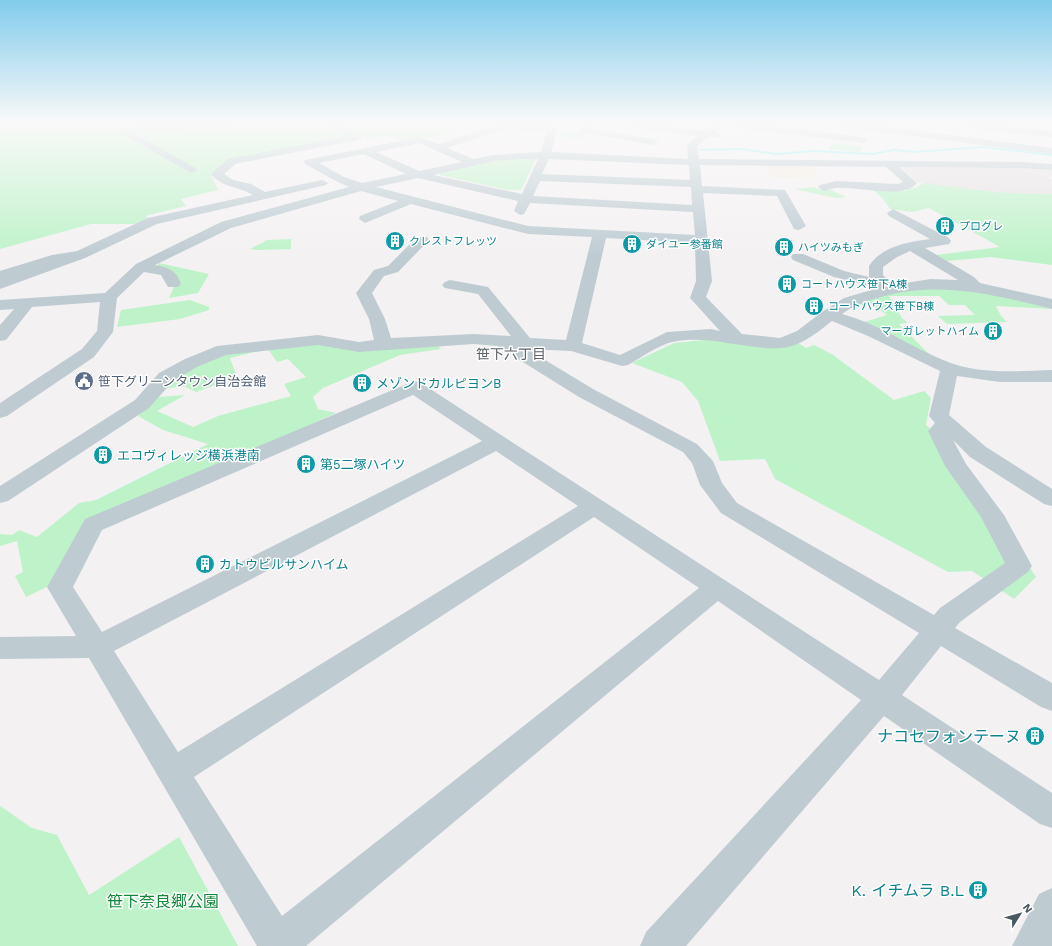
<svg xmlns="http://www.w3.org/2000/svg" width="1052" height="946" viewBox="0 0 1052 946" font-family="'Work Sans','Noto Sans JP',sans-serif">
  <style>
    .education { fill: #e5e2e4 }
    .green { fill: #bef3c9 }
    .sand { fill: #f5ece2 }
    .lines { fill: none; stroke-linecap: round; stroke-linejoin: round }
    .stream { fill: #89eff3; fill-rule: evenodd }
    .minor { fill: #beccd2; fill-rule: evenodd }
    .labels { text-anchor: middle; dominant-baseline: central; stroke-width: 3; stroke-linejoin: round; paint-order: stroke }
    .far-culture-label { font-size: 11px; fill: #0d838f; stroke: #fff; text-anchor: start }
    .service-label { font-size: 13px; fill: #4e5e75; stroke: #fff; text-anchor: start }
    .culture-label { font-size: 13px; fill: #0d838f; stroke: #fff; text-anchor: start }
    .neighbourhood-label { font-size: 14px; fill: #5d6367; stroke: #fff }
    .near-culture-label { font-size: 16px; fill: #0d838f; stroke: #fff; text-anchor: end }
    .near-park-label { font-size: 16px; fill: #118938; stroke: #fff }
  </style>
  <rect width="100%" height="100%" fill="#f4f1f2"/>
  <path class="education" d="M900,167H1022L1052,169V177H1048L1052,180V194L1032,195L963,189L917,182Z"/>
  <path class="green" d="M0,124H455L464,127L442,135L400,141L389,136L371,139L363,136L227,160L211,176L218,190L181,199L186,206L145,216L150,219L134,224H91L0,249Z
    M560,132L583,133L582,139L559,137Z
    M838,143L863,147L860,152L829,149L832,144Z
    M516,158L536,159L521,190H508L440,175L441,172L482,163Z
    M924,183C966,189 1009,195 1052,194V265L990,257L947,261L936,255L1000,247L929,208L913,212L890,209L883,199L872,189L907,191V187L915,188Z
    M815,187L822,190L829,189L846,197L836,198L794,189Z
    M291,239V249L257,250L250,249L267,240Z
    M159,263L209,274L198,293L169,298L178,278L156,268Z
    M947,285L1052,306V309L996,306L1001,316L1007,322L947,324L938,316L975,315L965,305H949L939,296H889L902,318L908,323L899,324L934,359L861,323L887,315L871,304L855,306C882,290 916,290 947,285Z
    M190,300L209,307V310L180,319L117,327L121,310Z
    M715,339L797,342L806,348L814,345L833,355L894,400L924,391L931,398L926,425L949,443L1036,577L1014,599L972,571L948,572L775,479L765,459L720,461L698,401L682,382L632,363L674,343Z
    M324,343L436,344L441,349L400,355L323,388L313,397L318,409L336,413L82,526L53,584L26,597L15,576L23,572L17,541L0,546V534L12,535L19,530L37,537L79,503L96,500L208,444L163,430L138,416L159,397L185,395L157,411L193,427L218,416L291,396L284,384L306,377L288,359L277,362L268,349L230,358L237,377L196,392L183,386L163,389L170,378L228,352Z
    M0,806L32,828L57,835L89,895L179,837L238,946H0Z"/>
  <path class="sand" d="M809,165L820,177L773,178L765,166Z"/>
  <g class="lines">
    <path class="stream" d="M983,146L1052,154V156L983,148L914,153L894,151L872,155L813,152L776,155L740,150L701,151L699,150L701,149L740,148L776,153L813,150L872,153L894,149L914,151Z"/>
    <path class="minor" d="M181,124H237L232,127L132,132L195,168L197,170L191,173L116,130L121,127Z
      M327,124H339L363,137L358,140L235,164L224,174L233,180L251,184L265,192L322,180L328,183L326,185L157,224L85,258L0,289V271L52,255L77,251L148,218L253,195C239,186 222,188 211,174L228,159L348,136Z
      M502,124L556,126L558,128L551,152L688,159L687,145L698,136L631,127L626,124H652L705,131L715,124H726L716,132L720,135L718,137H709L697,146L699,159L1023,162L1052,164V170L1023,168L899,167L917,183C904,200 856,186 836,188C832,188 828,190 824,191L818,187L820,185L836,181L898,184L903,182L886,167L700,165L702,186L785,190L806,226L799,230L794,229L777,196L703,193L712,281L706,297L742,334L780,338L797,331L822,312L844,298L878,288L834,277L793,260L791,257L793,254H803L844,271L869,277V266C882,246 908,242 930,239L889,216L887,213L893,209L949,238L951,241L949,244L925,248L974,277L980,283L1052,299V309C995,295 940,280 881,297C866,301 855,305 842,314C883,325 917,352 957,365C987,374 1021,371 1052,370V382H1000L957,376L949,415L986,447L1052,489V506L1044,504L970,457L953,440L966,464L1004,515L1032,566L1028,572L960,622L955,628L1052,683V711L1041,707L941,646L902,695L1052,793V828L1040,824L884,716L686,946H640L646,932L861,700L718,601L306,946H257L89,658L0,659V637L76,636L47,587L85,519L414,381L421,383L879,680L919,633L721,513L700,485L692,463L683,452L579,397L497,346L474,344L359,352L318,345L226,355L197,367L173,381L149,408L8,501L0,503V486L135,400L159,373L185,359L217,346L318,335L359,342L374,340L369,319L356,293L374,270L388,266L417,237H427L429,240L398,272L384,276L372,293L385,319L391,338L474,334L511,336L478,294L445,288L442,285L445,282L450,280L488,287L530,338L566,340L592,237L528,234L411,204L365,223L359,219L360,216L398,201L361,191L231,228L155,265C170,268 176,270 181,284L178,287H168L161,275L144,272L117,298L113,332L94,357L7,416L0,418V403L82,349L97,331L100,302L32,307L6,340L0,341V325L14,309L0,310V300L105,293L136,264L221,222L349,187L336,181L305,164L304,162L305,160L420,137L438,144ZM506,129L547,131L541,152L494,155L474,159L447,148ZM419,143L462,162L419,171L376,152ZM364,154L406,174L362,183L344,177L319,163ZM519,159H538L522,194L433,175L494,161ZM549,159L689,165L690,180L542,174ZM418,178L518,201L514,211L520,215L524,214L530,203L693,212L695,235L528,226L376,187ZM540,181L691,187L692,205L533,196ZM606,238L695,243L696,281L690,298L720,331L711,329L667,332L620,355L582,343ZM910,251L958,280L931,279L892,285L883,275V267L897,257ZM832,321L868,336L940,371L929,416L935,423L928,431L945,466L981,517L1005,563L940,608L934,615L737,503L722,483L713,461L697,444L593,389L527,349L571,351L622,366L628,365C640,358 659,345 672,342C709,334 744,350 781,348C800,347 818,332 832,321ZM413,395L482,441L102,632L73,587L102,530ZM496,451L578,506L178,752L114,651ZM594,517L699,588L282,916L194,777Z
      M587,124H599L592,129L653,139L658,142L653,145L581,132L579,130Z
      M728,124H756L863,137L868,140L863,143L733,127Z
      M837,124H864L1052,148V154L842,127Z
      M968,124H988L1052,131V137L972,128L969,127Z
      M1052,888V946H1012L1039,894Z"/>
  </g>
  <linearGradient id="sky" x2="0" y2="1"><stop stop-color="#82ccec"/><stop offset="0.48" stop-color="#faf9f9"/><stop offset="1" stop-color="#faf9f9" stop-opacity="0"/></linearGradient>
  <rect width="1052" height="256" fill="url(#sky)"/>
  <defs>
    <symbol id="building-disc" viewBox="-11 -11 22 22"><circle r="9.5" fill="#0f9aa8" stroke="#fff"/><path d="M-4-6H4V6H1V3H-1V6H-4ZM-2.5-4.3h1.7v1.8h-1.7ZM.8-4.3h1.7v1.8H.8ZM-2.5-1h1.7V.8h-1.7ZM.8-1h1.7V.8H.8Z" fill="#fff"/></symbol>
    <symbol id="civic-disc" viewBox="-11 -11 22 22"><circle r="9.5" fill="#5c6f8a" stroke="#fff"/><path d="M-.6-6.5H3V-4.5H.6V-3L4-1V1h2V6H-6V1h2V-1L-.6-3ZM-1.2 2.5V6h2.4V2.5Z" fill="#fff"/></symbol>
  </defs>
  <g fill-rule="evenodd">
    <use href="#building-disc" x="934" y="215" width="22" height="22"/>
    <use href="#building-disc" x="384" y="230" width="22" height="22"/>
    <use href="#building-disc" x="621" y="233" width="22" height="22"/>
    <use href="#building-disc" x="773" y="236" width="22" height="22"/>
    <use href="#building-disc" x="776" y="273" width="22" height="22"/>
    <use href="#building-disc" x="803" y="295" width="22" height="22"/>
    <use href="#building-disc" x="982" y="320" width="22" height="22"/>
    <use href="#civic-disc" x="73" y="370" width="22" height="22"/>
    <use href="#building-disc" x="351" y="372" width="22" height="22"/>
    <use href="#building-disc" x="92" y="444" width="22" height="22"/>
    <use href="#building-disc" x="295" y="453" width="22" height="22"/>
    <use href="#building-disc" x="194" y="553" width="22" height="22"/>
    <use href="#building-disc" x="1024" y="725" width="22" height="22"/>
    <use href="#building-disc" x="967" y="879" width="22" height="22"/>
  </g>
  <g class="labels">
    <g class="far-culture-label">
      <text x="959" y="226">プログレ</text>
      <text x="409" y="241">クレストフレッツ</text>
      <text x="646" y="244">ダイユー参番館</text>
      <text x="798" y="247">ハイツみもぎ</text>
      <text x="801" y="284">コートハウス笹下A棟</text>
      <text x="828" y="306">コートハウス笹下B棟</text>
      <text x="979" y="331" text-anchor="end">マーガレットハイム</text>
    </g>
    <g class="service-label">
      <text x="98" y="381">笹下グリーンタウン自治会館</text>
    </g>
    <g class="culture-label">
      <text x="376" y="383">メゾンドカルピヨンB</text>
      <text x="117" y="455">エコヴィレッジ横浜港南</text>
      <text x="320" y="464">第5二塚ハイツ</text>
      <text x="219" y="564">カトウビルサンハイム</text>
    </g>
    <g class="neighbourhood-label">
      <text x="511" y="354">笹下六丁目</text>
    </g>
    <g class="near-culture-label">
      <text x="1021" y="736">ナコセフォンテーヌ</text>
      <text x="964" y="890">K. イチムラ B.L</text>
    </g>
    <g class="near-park-label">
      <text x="163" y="901">笹下奈良郷公園</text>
    </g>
  </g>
  <g transform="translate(1020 914) rotate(53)" stroke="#ffffff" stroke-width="3" paint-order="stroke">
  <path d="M0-3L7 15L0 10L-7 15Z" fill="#485961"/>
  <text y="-6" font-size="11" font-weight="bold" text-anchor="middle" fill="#485961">N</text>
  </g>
</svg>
